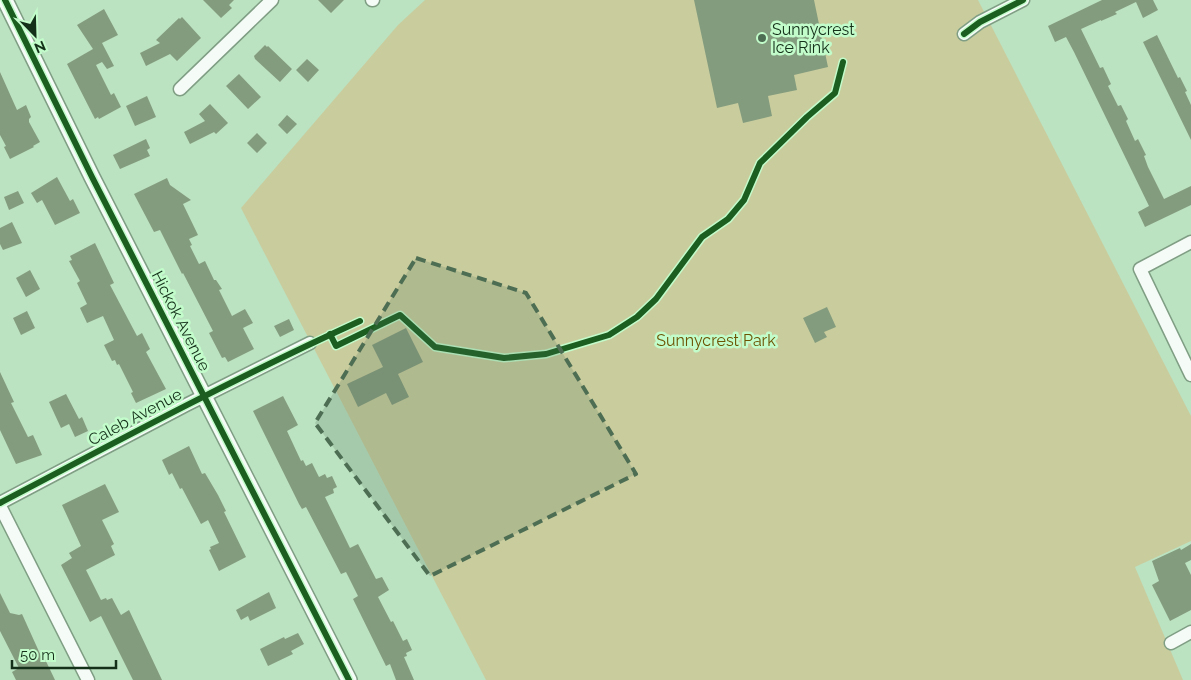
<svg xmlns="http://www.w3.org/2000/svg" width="1191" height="680" viewBox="0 0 1191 680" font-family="Raleway,sans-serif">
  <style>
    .green { fill: #c9cd9e }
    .building { fill: #849c7e }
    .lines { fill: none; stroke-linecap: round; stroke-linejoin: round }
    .minor-casing { stroke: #7f9e84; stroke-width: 15 }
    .tertiary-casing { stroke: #7f9e84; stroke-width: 18 }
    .minor { stroke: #f5fbf6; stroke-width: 12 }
    .tertiary { stroke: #f5fbf6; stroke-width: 15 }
    .cycleway-casing { stroke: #c3fccb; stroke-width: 9 }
    .cycleway { stroke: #1b5e20; stroke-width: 6 }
    .marked { fill: #4e6e54; fill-opacity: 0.2; stroke: #4e6e54; stroke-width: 4; stroke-dasharray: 10 6; stroke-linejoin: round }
    .poi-dot { fill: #4e6e54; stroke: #c3fccb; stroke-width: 2 }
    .labels { text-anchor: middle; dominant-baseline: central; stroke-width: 5; stroke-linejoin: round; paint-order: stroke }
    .poi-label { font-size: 16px; fill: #143019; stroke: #c3fccb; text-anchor: start }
    .street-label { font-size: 16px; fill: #143019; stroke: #c3fccb }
    .park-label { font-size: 16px; fill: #6c5303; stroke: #c3fccb }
  </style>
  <rect width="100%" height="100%" fill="#bbe2c1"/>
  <path class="green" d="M425,0H978L1191,416V541L1135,567L1183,680H486L241,208L398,25Z"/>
  <path class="building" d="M203,0H234L229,5L232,8L221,18Z
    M318,0H344L331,13Z
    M694,0H814L828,67L794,75L797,90L768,96L772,116L743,123L738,103L717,108Z
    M1102,0H1153L1158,10L1143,18L1136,2L1115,12L1117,14L1101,21V20L1081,29L1100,68L1103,67L1111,84L1108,86L1118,106L1121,105L1128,119L1126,121L1135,141L1138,139L1146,155L1144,156L1148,167L1164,199L1191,186V205L1145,227L1138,212L1149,206L1074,52L1066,37L1055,42L1048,26Z
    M104,9L118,35L102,43L114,66L107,69L102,62L96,65L111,95L114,93L121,107L99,119L98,117L95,119L67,64L93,49L77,25Z
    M182,17L201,38L177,61L170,54L146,66L140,53L160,43L156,40L179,18L180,19Z
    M1157,35L1178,78L1180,77L1187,91L1185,92L1191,105V140L1143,42Z
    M265,45L267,47L268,46L292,69L280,82L255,59L254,56Z
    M307,59L319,70L308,82L296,70Z
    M0,72L17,110L26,105L31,117L29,119V122L40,142L33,146L34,147L10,159L4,147L6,146L0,135Z
    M239,74L261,97L248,109L226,86Z
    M147,96L156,117L135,126L126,106Z
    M210,104L228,123L216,134L214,132L190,144L184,132L205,121L199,114Z
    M287,115L297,124L287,134L278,125Z
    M257,133L267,143L257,153L247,143Z
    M146,139L150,148L147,150L150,156L120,169L113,155Z
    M57,177L70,201L73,199L80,213L55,225L42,200L37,203L31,193Z
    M167,178L170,185L191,200L183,204L198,235L189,239L192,245L190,246L199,264L205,261L214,280H216L222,289L219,290L232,316L245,309L253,323L243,328L254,349L228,362L225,357L222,358L209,333L213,331L183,273L182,274L160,230L154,232L134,194Z
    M18,191L24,203L9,210L4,197Z
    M12,222L22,243L3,250L0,244V228Z
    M95,243L114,283L110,285L137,336L142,333L150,349L146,352L166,389L136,403L131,393L133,392L119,364L117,365L115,360L112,361L104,345L114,340L103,316L87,323L80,308L87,304L77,283L80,281L69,261L72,260L70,256Z
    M30,270L40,289L26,297L16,278Z
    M827,307L836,327L824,332L827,337L815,343L803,318Z
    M27,311L35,328L21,335L13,318Z
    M289,319L294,330L280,337L274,326Z
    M406,328L423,362L398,374L409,397L392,405L386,393L358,407L347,384L383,367L372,345Z
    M0,372L14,402L11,403L28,437L33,435L42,455L16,464L0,430Z
    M66,394L79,419L82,417L88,431L75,437L69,424L61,428L49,402Z
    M283,396L298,425L287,431L301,461L303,460L306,466L312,463L319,477L325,474L327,478L332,476L337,487L333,489L334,493L325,497L350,548L358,544L376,579L382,577L389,590L378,597L391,622L393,621L403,641L407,639L412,650L406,653L407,656L404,657L414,680H396L390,664L386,666L353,599L358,596L346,572L341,574L306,507L302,509L299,504L253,411Z
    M189,446L202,474L205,473L218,495L226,511L224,512L246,557L219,571L209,550L211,549L210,547L219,543L208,520L201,524L182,488L180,489L172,473L169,475L162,460Z
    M105,484L119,512L102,520L114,544L111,546L115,555L86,570L101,600L106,598L107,600L112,598L121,615L129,610L162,680H133L101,616L90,622L61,565L72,558L69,553L81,546L62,505Z
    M1191,544V560L1185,563L1191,575V610L1170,621L1152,585L1159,581L1152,561L1180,548L1181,550Z
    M269,592L276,608L250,621L248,616L241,620L236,610Z
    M0,593L10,613L19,615L22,614L41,656L43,655L55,680H16L12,672L19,668L0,631Z
    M298,633L304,644L291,651L293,654L268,666L260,649L284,637L285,639Z"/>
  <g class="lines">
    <defs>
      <path id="minor" d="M372,0H373
        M964,34L980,22L1023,0
        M180,89L272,0
        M1191,242L1140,269L1191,375
        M0,503L186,405L310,343
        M0,506L88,680
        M1171,643L1191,632"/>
      <path id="tertiary" d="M5,0L92,177L349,680"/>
    </defs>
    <use href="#minor" class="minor-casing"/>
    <use href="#tertiary" class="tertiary-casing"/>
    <use href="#minor" class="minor"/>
    <use href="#tertiary" class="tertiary"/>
    <defs>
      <path id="cycleway" d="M5,0L92,177L349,680
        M964,34L980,22L1023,0
        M330,334L336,346L400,315L435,347L504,358L546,354L609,335L637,317L656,299L702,237L728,219L744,200L760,163L807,117L835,93L843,62
        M0,503C119,440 237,377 360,321"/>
    </defs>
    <use href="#cycleway" class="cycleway-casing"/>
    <use href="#cycleway" class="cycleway"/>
  </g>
  <path class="marked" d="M416,258L526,293L636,474L430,576L315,423Z"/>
  <circle class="poi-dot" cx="762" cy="38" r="5"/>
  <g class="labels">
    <g class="poi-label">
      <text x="772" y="29">Sunnycrest<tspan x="772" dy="18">Ice Rink</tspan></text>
    </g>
    <g class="street-label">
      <text transform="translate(181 321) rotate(63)">Hickok Avenue</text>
      <text transform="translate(135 417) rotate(-28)">Caleb Avenue</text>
    </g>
    <g class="park-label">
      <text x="716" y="340">Sunnycrest Park</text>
    </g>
  </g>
  <g transform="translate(35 35) rotate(157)" stroke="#c3fccb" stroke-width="4" paint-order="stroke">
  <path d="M0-4L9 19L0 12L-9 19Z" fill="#143019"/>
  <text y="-8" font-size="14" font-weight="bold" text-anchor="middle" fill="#143019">N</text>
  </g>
  <path d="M12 660v8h104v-8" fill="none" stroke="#143019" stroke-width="2.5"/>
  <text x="20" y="660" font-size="15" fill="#143019" stroke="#c3fccb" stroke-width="4" paint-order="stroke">50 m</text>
</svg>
